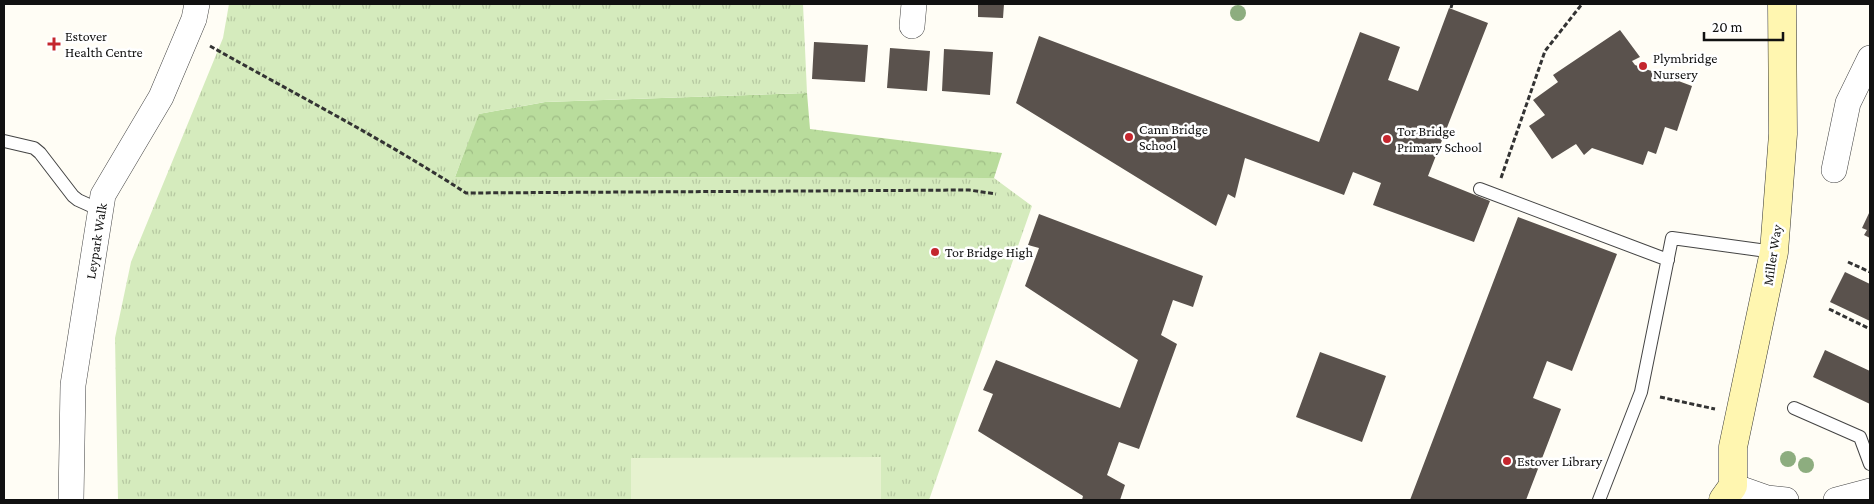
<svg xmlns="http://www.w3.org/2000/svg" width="1874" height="504" viewBox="0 0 1874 504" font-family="'Crimson Pro',serif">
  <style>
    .forest { fill: url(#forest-crowns) }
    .park { fill: url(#park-tufts) }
    .pitch { fill: #e6f2cf }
    .building { fill: #5a524d }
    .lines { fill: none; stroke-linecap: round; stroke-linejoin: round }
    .lane-casing { stroke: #444; stroke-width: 14 }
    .street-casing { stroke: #444; stroke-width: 26 }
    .secondary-casing { stroke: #333; stroke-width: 29 }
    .path { stroke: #333; stroke-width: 3; stroke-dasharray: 5 2.5; stroke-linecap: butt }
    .lane { stroke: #fff; stroke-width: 12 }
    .street { stroke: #fff; stroke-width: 25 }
    .secondary { stroke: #fff6b0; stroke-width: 28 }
    .tree { fill: #8dad7f }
    .poi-dot { fill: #c4262e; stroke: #fff; stroke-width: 2 }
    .labels { text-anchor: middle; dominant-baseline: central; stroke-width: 5; stroke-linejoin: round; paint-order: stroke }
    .poi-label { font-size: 14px; fill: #111; stroke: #fff; text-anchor: start }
    .street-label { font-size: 14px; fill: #111; stroke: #fff }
  </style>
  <defs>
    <pattern id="forest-crowns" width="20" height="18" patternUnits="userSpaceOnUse" patternTransform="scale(1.25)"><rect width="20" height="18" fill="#b9dc9c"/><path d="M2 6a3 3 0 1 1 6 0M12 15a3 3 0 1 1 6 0" fill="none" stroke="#9ebc85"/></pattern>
    <pattern id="park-tufts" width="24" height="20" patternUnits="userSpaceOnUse" patternTransform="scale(1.25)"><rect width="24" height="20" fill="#d5ebbd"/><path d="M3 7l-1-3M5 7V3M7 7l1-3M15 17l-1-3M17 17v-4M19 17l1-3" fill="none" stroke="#b6c8a1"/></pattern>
  </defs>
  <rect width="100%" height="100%" fill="#fffdf5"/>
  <path class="forest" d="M807,93L810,129L1002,153L994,178L455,177L478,114L545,102Z"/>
  <path class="park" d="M229,4H803L807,93L545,102L479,114L455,177L994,178L1032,206L929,500H118L115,338L131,262L223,38Z"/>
  <path class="pitch" d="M881,457V500H631V458Z"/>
  <path class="building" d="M978,4H1004L1003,18L978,17Z
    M1449,8L1488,23L1428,176L1490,201L1474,242L1373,205L1381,183L1353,172L1344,195L1245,158L1235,198L1228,194L1216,226L1016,103L1039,36L1319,142L1360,32L1400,47L1388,80L1418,91Z
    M1620,30L1640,57L1632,61L1635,65L1692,86L1677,131L1665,127L1656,154L1648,151L1643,165L1592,148L1584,155L1576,144L1552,159L1529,126L1545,115L1533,100L1558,82L1553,75Z
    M814,42L868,45L865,82L812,79Z
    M890,48L930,51L927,91L887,88Z
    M944,49L993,52L990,95L942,91Z
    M1870,211V238L1864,235L1867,230L1862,228Z
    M1039,214L1203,276L1193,307L1173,300L1161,335L1177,344L1139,449L1119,442L1107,475L1125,485L1120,500H1082L1083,496L978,431L993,394L983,390L996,360L1120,408L1138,360L1025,286L1039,248L1028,245Z
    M1518,217L1617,254L1572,371L1547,361L1533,398L1561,409L1526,500H1410Z
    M1845,272L1870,284V321L1830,302Z
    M1825,350L1870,371V404L1813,377Z
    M1320,352L1386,376L1362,442L1296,417Z"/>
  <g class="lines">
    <defs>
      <path id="lane" d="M4,141L34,148L40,153L73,196L78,200L100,210
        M1480,189L1668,260
        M1794,408L1860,437L1870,464
        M1599,500L1641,392L1672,238L1774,252"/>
      <path id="street" d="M912,26L914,4
        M1834,170L1848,103L1870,58
        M1733,486L1767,498L1786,500
        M71,500L73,385L103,195L161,97L194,19L197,4
        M1836,500L1870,491"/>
      <path id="secondary" d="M1723,500L1733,486V447L1774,252L1783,134L1782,4"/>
    </defs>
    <use href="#lane" class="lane-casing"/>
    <use href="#street" class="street-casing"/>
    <use href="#secondary" class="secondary-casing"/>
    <path class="path" d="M1451,8L1452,4
      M210,46C295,94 383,139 466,193L969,190L996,194
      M1501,178L1545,51L1582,4
      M1848,262L1870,272
      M1829,309L1870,329
      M1660,397L1715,409"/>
    <use href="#lane" class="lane"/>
    <use href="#street" class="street"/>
    <use href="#secondary" class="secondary"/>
  </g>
  <g class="tree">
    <circle cx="1238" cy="13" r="8"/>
    <circle cx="1788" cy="459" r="8"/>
    <circle cx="1806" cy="465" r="8"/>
  </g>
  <g class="poi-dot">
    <path d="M51.5 36.5h5v5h5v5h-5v5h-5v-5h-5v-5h5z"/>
    <circle cx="1643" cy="66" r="5"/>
    <circle cx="1129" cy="137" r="5"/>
    <circle cx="1387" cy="139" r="5"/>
    <circle cx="935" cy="252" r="5"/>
    <circle cx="1507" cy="461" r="5"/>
  </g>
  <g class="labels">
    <g class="poi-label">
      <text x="65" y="36">Estover<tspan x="65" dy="16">Health Centre</tspan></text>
      <text x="1653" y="58">Plymbridge<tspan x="1653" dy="16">Nursery</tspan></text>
      <text x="1139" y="129">Cann Bridge<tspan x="1139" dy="16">School</tspan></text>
      <text x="1397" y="131">Tor Bridge<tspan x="1397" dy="16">Primary School</tspan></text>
      <text x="945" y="252">Tor Bridge High</text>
      <text x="1517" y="461">Estover Library</text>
    </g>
    <g class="street-label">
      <text transform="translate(96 241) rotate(-81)">Leypark Walk</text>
      <text transform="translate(1772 255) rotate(-81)">Miller Way</text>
    </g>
  </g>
  <rect width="1874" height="504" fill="none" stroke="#111111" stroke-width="10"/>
  <path d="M1704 32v8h79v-8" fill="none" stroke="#111111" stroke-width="2.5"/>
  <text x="1712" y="32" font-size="15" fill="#111111" stroke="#ffffff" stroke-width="4" paint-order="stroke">20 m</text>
</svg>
